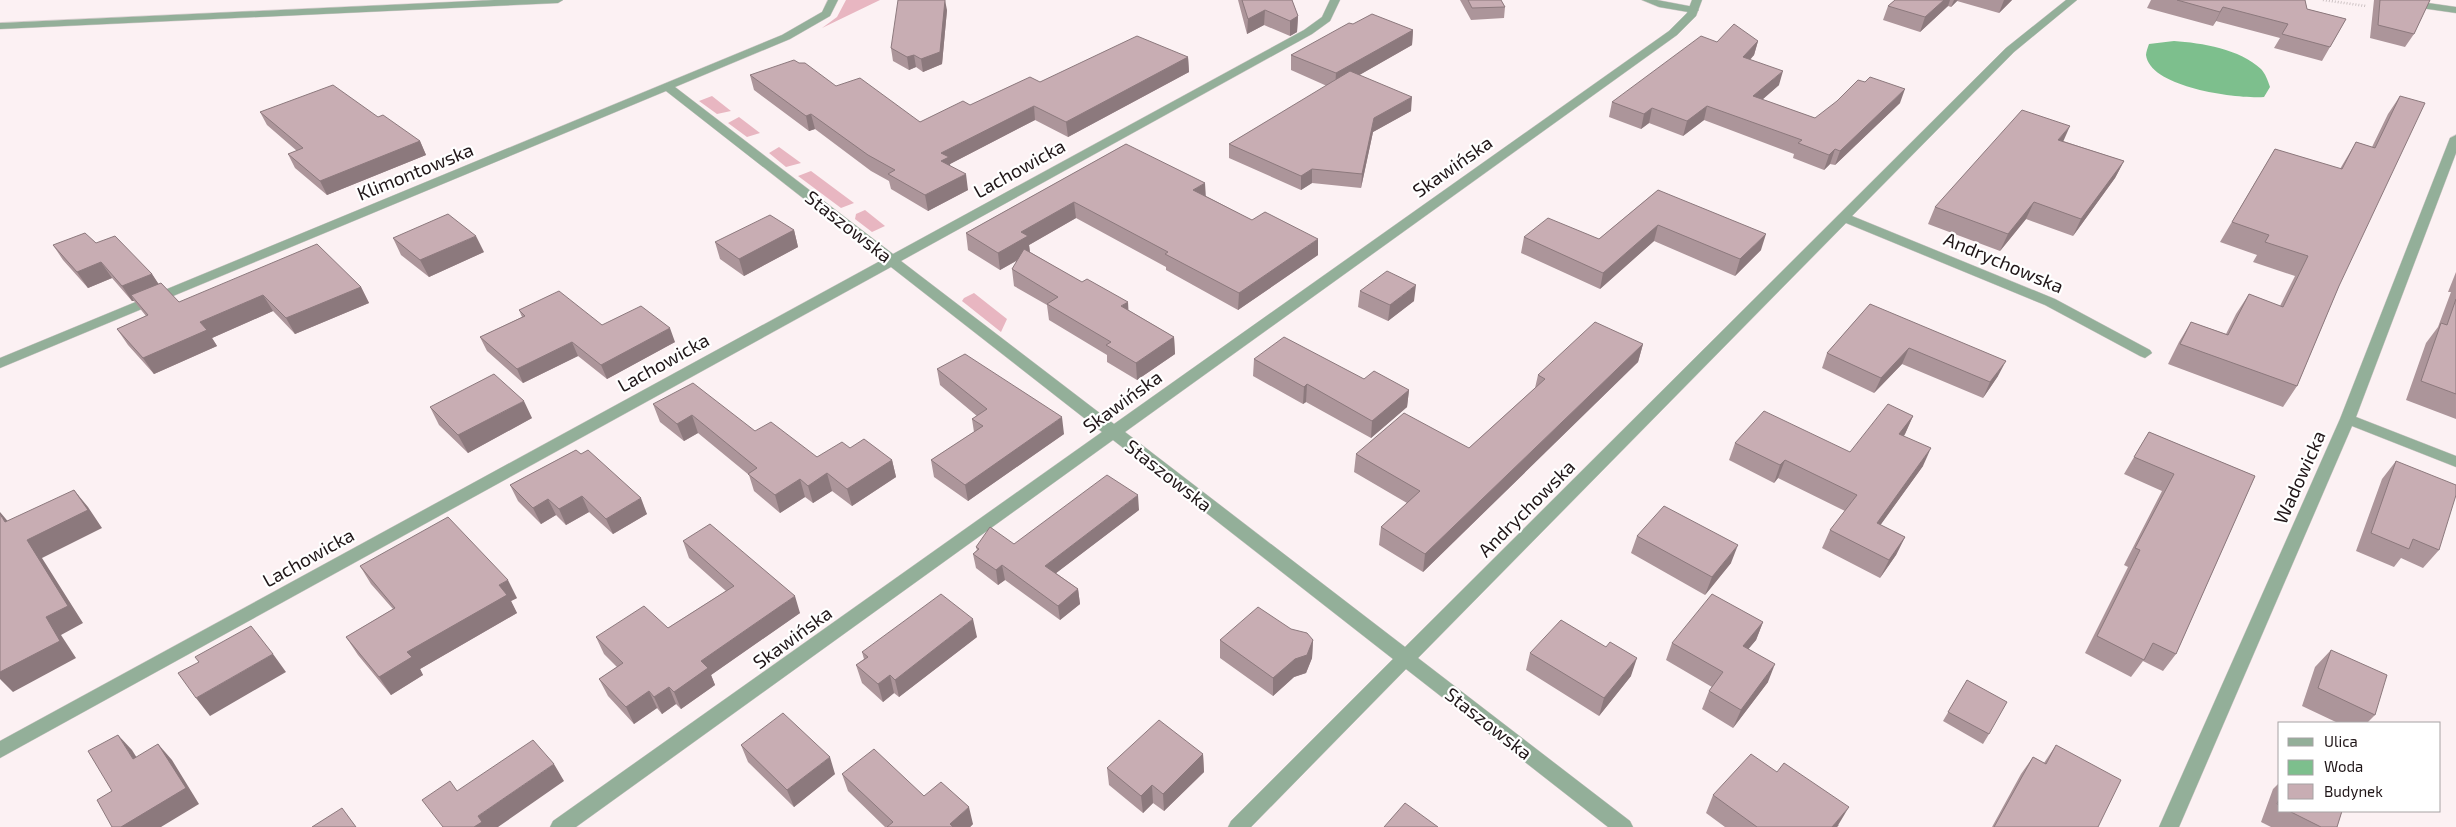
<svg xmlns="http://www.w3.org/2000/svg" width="2456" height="827" viewBox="0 0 2456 827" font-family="'Exo 2',sans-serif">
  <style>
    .green { fill: #e8b6c1 }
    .water { fill: #7dbf8d }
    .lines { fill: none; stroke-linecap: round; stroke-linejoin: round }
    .service-casing { stroke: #d9ced0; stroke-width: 1 }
    .minor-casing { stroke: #d9ced0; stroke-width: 1 }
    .tertiary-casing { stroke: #d9ced0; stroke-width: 1 }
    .path { stroke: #9e9395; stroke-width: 2.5; stroke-dasharray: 0.5 2.5; stroke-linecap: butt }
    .service { fill: #93af99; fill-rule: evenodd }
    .minor { fill: #93af99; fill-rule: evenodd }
    .tertiary { fill: #93af99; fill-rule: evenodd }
    .wall { fill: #ac959a }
    .shaded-wall { fill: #8c797d }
    .building { fill: #c8adb3; stroke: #8c797d }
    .labels { text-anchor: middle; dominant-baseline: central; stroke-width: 4.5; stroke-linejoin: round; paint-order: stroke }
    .street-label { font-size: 19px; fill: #201618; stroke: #fff }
  </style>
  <rect width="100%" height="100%" fill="#fcf1f3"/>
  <path class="green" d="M846,0H880L822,28L837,17Z
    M712,96L731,111L717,114L699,101Z
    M739,117L760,133L747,137L728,123Z
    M779,147L801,163L786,167L769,153Z
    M811,171L854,203L841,208L798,176Z
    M865,210L885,226L872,232L855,219L856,214Z
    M974,293L1007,319L1001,332L962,301L964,298Z"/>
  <path class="water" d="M2174,41C2202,43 2240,49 2261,69C2265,73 2268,81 2270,87L2264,97C2238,99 2150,88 2146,55C2146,52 2148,47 2149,44Z"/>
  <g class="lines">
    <defs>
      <path id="service" d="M1642,0H1657L1694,7L1699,10L1694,13L1659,7Z"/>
      <path id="minor" d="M828,0H838L830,16L790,39L675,87L893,254L1304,30L1322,17L1330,0H1340L1330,21L1312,34L901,261L1114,424L1669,31L1687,13L1692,0H1702L1696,16L1677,35L1125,432L1405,647L2006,48L2066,0H2077L2014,52L1852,216L2055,299L2150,350L2152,353L2145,358L2140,356L2045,305L1846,223L1418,658L1630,821L1633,827H1608L1406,669L1251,827H1228L1231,821L1393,659L1113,440L576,827H550L553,821L1102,432L891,267L0,758V741L882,260L666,91L0,368V358L782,35L822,12Z
        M2456,135V153L2356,417L2456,456V467L2352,426L2179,827H2159L2340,419L2450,138Z"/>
      <path id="tertiary" d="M494,0H563L558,3L0,29V23Z
        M2381,0H2407L2456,7V13L2386,3Z"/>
    </defs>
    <use href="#service" class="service-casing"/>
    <use href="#minor" class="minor-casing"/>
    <use href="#tertiary" class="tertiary-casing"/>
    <path class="path" d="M2323,0L2366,6"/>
    <use href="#service" class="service"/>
    <use href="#minor" class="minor"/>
    <use href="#tertiary" class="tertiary"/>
  </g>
  <path class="wall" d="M1238,0H1292L1298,16L1297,32L1290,36L1264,25L1247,34Z
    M1460,0H1501L1505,7L1504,18L1471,20Z
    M1895,0H2012L1999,13L1957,1L1951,7L1948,6L1920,32L1883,20L1888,6Z
    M2151,0H2305L2307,9L2346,19L2322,61L2274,48L2280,38L2216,21L2213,26L2147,8Z
    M2374,0H2430L2414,34L2405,47L2370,38Z
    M947,10L942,64L923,72L916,67L909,70L893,61L891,48Z
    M1353,24L1413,30L1412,45L1359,75L1411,111L1373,132L1361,188L1312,183L1301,190L1229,158V144L1327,86L1291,70V55Z
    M1758,41L1754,55L1750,60L1779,85L1762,100L1815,118L1900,103L1835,165L1830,164L1824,170L1793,158L1794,154L1704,120L1683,136L1649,123L1641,129L1609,117L1612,102L1717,42Z
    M1188,57L1189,72L1068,137L1035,120L950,164V166L968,190L928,211L891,189L889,181L871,171L815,129L809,131L754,90L750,75L836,86L920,122L1040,82Z
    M2400,96L2339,286L2297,386L2283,407L2168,364L2179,342L2191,322L2226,334L2236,314L2249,294L2280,306L2295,276L2253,262L2257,255L2220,242L2275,149L2340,169L2356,142L2372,147L2388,114Z
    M260,112L378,117L420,141L426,155L327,195L295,168L288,154L297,151L267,125Z
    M2063,141L2124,161L2115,178L2073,236L2026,219L2000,251L1928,224L1935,207Z
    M1126,144L1206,196L1318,255L1238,310L1166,270V267L1076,218L1029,245L1030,252L1174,337L1175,354L1137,380L1107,362V355L1049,320L1047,305L1014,286L1012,269L1018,260L1000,270L968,250L966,233Z
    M1658,190L1761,250L1735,276L1654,241L1600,289L1521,253L1524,237L1599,239Z
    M794,230L798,247L744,276L720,259L715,242Z
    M393,238L484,252L429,277L401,255Z
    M96,243L152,274L158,284L179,302L361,287L369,303L295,334L273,311L212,338L217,346L154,374L128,345L117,329L146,316L134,301H132L112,278L88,288L63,260L53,245Z
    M2456,272V419L2406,400L2426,343L2438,327L2451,292H2448Z
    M1360,291L1414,301L1388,321L1358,307Z
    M1870,304L1998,376L1983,398L1902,364L1874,393L1822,368L1827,353Z
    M519,310L602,325L675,342L607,379L578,356L523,383L487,351L480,337L522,317Z
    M1643,344L1638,362L1423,572L1379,545L1381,527L1407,503L1354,472L1356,454L1469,448L1535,388L1538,375Z
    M1254,359L1364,379L1409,390L1407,407L1371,438L1306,402L1303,404L1253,376Z
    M937,369L1064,434L968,501L934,477L931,460L974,432L972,419L977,416L940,385Z
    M653,404L755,431L817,457L850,448L892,460L896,477L852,506L832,491L813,503L805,497L780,513L754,491L749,475L698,433L684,441L660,422Z
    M430,407L532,418L468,453L439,425Z
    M1913,416L1904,436L1923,466L1880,525L1905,537L1896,555L1880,578L1822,548L1830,530L1845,511L1778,478L1774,483L1729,460L1735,443L1850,452Z
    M2149,432L2255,476L2176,654L2163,671L2143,661L2131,677L2085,653L2128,567L2124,565L2162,491L2124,474Z
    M576,450L647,514L613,534L589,512L566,525L556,515L541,524L518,501L510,485Z
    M2396,461L2439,550L2423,568L2401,558L2394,567L2356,551L2382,479Z
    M1139,510L1056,573L1078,589L1080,604L1060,620L1005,580L998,585L976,568L973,554L977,550L976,547L1014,544Z
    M1637,536L1731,563L1705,595L1631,553Z
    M683,541L800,613L711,675L715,685L681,709L676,704L662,714L657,708L634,724L608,696L599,679L617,667L604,654L596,637L668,628L726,591L689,558Z
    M360,566L517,598L511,601L517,613L420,669L423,675L391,695L358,655L346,637L393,609L371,584Z
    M1763,622L1756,640L1748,649L1768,682L1733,728L1702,709L1709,691L1712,687L1666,660L1672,643Z
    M1291,629L1313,640L1312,658L1306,673L1294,677L1273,696L1220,658V640Z
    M977,637L899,697L894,693L883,702L862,683L856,665L864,659L862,652Z
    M2331,650L2375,715L2367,723H2338L2302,706L2315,667Z
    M1530,653L1631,676L1599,716L1526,670Z
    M1967,680L1989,734L1983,744L1943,721Z
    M741,745L835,774L794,807L748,762Z
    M2056,745L2098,827H1992L2021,774L2033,757L2044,763Z
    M1203,754L1204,772L1164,811L1153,803L1143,813L1109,785L1107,768Z
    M842,774L924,796L973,824L970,827H885L848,791Z
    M2280,782V811H2342L2337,827H2271L2261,822L2273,789Z
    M1713,795L1839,825L1837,827H1725L1706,813Z"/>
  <path class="shaded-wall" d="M945,0L947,10L942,64L923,72L921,59Z
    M1944,0H1950L1948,6L1920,32L1925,17Z
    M1954,0H1958L1951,7Z
    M2004,0H2012L1999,13Z
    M2223,7L2216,21L2213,26L2220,12Z
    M1265,10L1264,25L1247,34L1248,19Z
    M1298,16L1297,32L1290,36V21Z
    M1413,30L1412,45L1335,89L1336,73Z
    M1758,41L1754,55L1739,71L1743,57Z
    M914,55L916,67L909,70L907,57Z
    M1188,57L1189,72L1068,137L1066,122Z
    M1783,71L1779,85L1749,111L1753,96Z
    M1905,89L1900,103L1835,165L1840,151Z
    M1412,97L1411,111L1373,132L1361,188L1362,174L1374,118Z
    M1034,106L1035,120L950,164L951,172L944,176L941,153Z
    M1707,106L1704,120L1683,136L1687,121Z
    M1652,108L1649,123L1641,129L1644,114Z
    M811,114L815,129L809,131L806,116Z
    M2070,126L2063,142L2058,140Z
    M420,141L426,155L327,195L320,181Z
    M1835,149L1830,164L1824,170L1829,155Z
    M2124,161L2115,178L2073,236L2081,219Z
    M1312,169V183L1301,190V176Z
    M966,174L968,190L928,211L925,195Z
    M1205,183L1206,199L1193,190Z
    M1074,202L1076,218L1029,245L1030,253L1000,270L998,253L1021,232Z
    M2034,202L2026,219L2000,251L2008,234Z
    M1658,225L1654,241L1600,289L1603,273Z
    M794,230L798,247L744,276L739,259Z
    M1766,234L1761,250L1735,276L1740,259Z
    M476,236L484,252L429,277L420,260Z
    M1318,239V255L1238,310L1239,293Z
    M101,262L112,278L88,288L77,272Z
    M152,274L162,289L131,295L134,301H132L122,286Z
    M1416,285L1414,301L1388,321L1390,305Z
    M361,287L369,303L295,334L286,318Z
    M263,295L273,311L212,338L217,346L154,374L143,358L200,322Z
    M1128,302L1129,319L1121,306Z
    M670,328L675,342L607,379L601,365Z
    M1174,337L1175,354L1137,380L1136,363Z
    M572,342L578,356L523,383L517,369Z
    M1643,344L1638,362L1423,572L1425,554Z
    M1909,348L1902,364L1874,393L1881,378Z
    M2006,361L1998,376L1983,398L1990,382Z
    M1307,384L1306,402L1303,404L1304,387Z
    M1409,390L1407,407L1371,438L1372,421Z
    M524,401L532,418L468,453L458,435Z
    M692,415L698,433L684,441L677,424Z
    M1913,416L1905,434L1891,452L1899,434Z
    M1062,417L1064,434L968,501L965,485Z
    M1931,448L1923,466L1869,541L1877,523Z
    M892,460L896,477L852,506L847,489Z
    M1785,460L1778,478L1774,483L1780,465Z
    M827,473L832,491L813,503L808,486Z
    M800,479L805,497L780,513L775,495Z
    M74,490L88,507L102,528L42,558L83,623L61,635L76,658L13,692L0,679V672L46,617L27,540Z
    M1138,495L1139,510L1047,580L1045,566Z
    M582,496L589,512L566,525L559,509Z
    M641,498L647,514L613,534L606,519Z
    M548,499L556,515L541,524L533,508Z
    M0,512L11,525L5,522L0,514Z
    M1905,537L1896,555L1880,578L1889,560Z
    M1738,545L1731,563L1705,595L1712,577Z
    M1002,565L1005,580L998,585L996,570Z
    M508,580L517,598L511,601L517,613L420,669L423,675L391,695L379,677L407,652L499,585Z
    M1078,589L1080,604L1060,620L1058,606Z
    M795,596L800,613L711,675L715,685L681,709L674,692L701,661Z
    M973,619L977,637L899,697L895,680Z
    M1763,622L1756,640L1736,664L1743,646Z
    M1313,640L1312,658L1306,673L1294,677L1273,696V678Z
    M273,654L286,672L210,716L196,698Z
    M1637,658L1631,676L1599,716L1604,698Z
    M1775,664L1768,682L1733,728L1741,710Z
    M890,675L894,693L883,702L878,684Z
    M669,687L676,704L662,714L654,697Z
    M649,691L657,708L634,724L626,707Z
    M118,735L132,750L147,774L133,759Z
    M158,744L172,760L199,804L161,827H121Z
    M1203,754L1204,772L1164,811L1163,794Z
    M830,757L835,774L794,807L787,790Z
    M554,764L564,781L498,827H474L478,816Z
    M1152,785L1153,803L1143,813L1141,796Z
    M969,807L973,824L970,827H950V824Z
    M1849,807L1837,827H1832Z"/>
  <path class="building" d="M898,0H945L940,52L921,59L914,55L907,57L891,48Z
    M1242,0H1292L1298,16L1290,21L1265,10L1248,19Z
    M1468,0H1501L1505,7L1472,8Z
    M1895,0H1944L1925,17L1888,6Z
    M2177,0H2305L2307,9L2346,19L2330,47L2282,34L2288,24L2223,7L2220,12Z
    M2380,0H2430L2414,34L2378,25Z
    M1372,14L1413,30L1336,73L1291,55L1349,23L1353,24Z
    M1734,24L1758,41L1743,57L1783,71L1753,96L1815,118L1837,101L1858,80L1865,82L1870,77L1905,89L1840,151L1835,149L1829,155L1798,143L1802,140L1707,106L1687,121L1652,108L1644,114L1612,102L1701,36L1717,42Z
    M1137,36L1188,57L1066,122L1034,106L941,153L949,157L941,161L966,174L925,195L888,174L895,170L868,155L811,114L806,116L750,75L794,60L799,63H805L836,86L860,78L920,122L963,101L970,105L1030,77L1040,82Z
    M1350,71L1412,97L1374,118L1362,174L1312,169L1301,176L1229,144Z
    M333,85L378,117L383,115L420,141L320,181L288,154L303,148L260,112Z
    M2400,96L2425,103L2339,286L2297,386L2180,344L2191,322L2228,335L2249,294L2283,307L2308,256L2265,242L2269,235L2232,222L2275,149L2342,169L2356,142L2375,148Z
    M2022,110L2070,126L2058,140L2124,161L2081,219L2034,202L2008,234L1935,207Z
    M1126,144L1205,183L1193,190L1252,220L1265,212L1318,239L1239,293L1165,254L1168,252L1074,202L1021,232L1028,236L998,253L966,233Z
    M1658,190L1766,234L1740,259L1658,225L1603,273L1524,237L1548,218L1599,239Z
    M448,214L476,236L420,260L393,238Z
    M770,215L794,230L739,259L715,242Z
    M85,233L96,243L115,236L152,274L122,286L101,262L77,272L53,245Z
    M317,244L361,287L286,318L263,295L200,322L207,330L143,358L117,329L148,315L131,295L161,283L179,302Z
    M1024,249L1082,282L1087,279L1128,302L1121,306L1174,337L1136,363L1106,345L1111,342L1047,304L1058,297L1012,269Z
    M1387,271L1416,285L1390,305L1360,291Z
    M559,291L602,325L641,306L670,328L601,365L572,342L517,369L480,337L525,316L519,310Z
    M2456,299V394L2421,381L2441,323L2447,325Z
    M1870,304L2006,361L1990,382L1909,348L1881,378L1827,353Z
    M1595,322L1643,344L1425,554L1381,527L1420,491L1356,454L1404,413L1469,448L1545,379L1538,375Z
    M1284,337L1364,379L1374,371L1409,390L1372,421L1307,384L1304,387L1254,359Z
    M965,354L1062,417L965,485L931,460L983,426L972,419L987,409L937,369Z
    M494,374L524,401L458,435L430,407Z
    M693,383L755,431L771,422L817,457L842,442L850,448L864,439L892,460L847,489L827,473L808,486L800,479L775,495L748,474L757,468L692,415L677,424L653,404Z
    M1888,404L1913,416L1899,434L1931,448L1877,523L1905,537L1889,560L1830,530L1857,495L1785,460L1780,465L1735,443L1764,411L1850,452Z
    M2149,432L2255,476L2176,654L2153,643L2144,660L2097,636L2140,550L2135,548L2174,474L2134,457Z
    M576,450L581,454L588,450L641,498L606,519L582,496L559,509L548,499L533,508L510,485Z
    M2396,461L2456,485V495L2439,550L2413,539L2409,549L2371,533Z
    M1107,475L1138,495L1045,566L1078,589L1058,606L1002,565L996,570L973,554L979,549L976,547L990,527L1014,544Z
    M74,490L88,510L27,540L68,606L46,617L60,641L0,672V514L5,522Z
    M1664,506L1738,545L1712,577L1637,536Z
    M448,517L508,580L499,585L507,595L407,652L412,657L379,677L346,637L395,608L360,566Z
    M710,524L795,596L701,661L708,668L674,692L669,687L654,697L649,691L626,707L599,679L623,663L596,637L644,606L668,628L734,586L683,541Z
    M941,594L973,619L895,680L890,675L878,684L856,665L868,657L862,652Z
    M1712,594L1763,622L1743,646L1775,664L1741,710L1709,691L1723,672L1672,643Z
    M1258,607L1291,629L1307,633L1313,640L1307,655L1295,659L1273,678L1220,640Z
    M1561,620L1606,647L1610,642L1637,658L1604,698L1530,653Z
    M251,626L273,654L196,698L178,673L199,662L195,657Z
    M2331,650L2387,675L2375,715L2318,688Z
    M1967,680L2007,702L1989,734L1948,712Z
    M783,713L830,757L787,790L741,745Z
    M1159,720L1203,754L1163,794L1152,785L1141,796L1107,768Z
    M118,735L133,759L158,744L186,788L121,827H112L97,800L112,791L88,751Z
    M533,740L554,764L478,816L482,822L474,827H443L422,800L450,781L457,791Z
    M2056,745L2121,780L2098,827H1994L2033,757L2046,764Z
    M874,749L924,796L941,782L969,807L950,824L953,827H887L893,822L842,774Z
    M1751,754L1777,772L1784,763L1849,807L1832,827H1757L1713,795Z
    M2280,796V806L2277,804Z
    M1405,803L1438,827H1384Z
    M342,808L356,827H312Z
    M2289,811H2342L2337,827H2321Z"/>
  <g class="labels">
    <g class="street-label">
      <text transform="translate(1452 166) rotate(-35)">Skawińska</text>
      <text transform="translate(1019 168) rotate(-29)">Lachowicka</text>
      <text transform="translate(415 171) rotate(-22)">Klimontowska</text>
      <text transform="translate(849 226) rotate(38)">Staszowska</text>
      <text transform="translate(2004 262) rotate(23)">Andrychowska</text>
      <text transform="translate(663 362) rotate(-29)">Lachowicka</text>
      <text transform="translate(1122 401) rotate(-36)">Skawińska</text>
      <text transform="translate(1169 475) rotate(38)">Staszowska</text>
      <text transform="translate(2299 477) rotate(-66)">Wadowicka</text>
      <text transform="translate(1526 508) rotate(-45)">Andrychowska</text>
      <text transform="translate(308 557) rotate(-29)">Lachowicka</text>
      <text transform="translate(792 637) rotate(-36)">Skawińska</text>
      <text transform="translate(1489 723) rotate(38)">Staszowska</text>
    </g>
  </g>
  <rect x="2278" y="722" width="162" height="90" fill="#ffffff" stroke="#a6a2a3"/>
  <rect x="2288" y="738" width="25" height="8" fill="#93af99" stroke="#a6a2a3"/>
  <text x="2324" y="747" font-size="15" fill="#201618">Ulica</text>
  <rect x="2288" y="760" width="25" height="15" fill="#7dbf8d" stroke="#a6a2a3"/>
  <text x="2324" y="772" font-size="15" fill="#201618">Woda</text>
  <rect x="2288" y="784" width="25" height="15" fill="#c8adb3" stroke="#a6a2a3"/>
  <text x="2324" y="797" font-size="15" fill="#201618">Budynek</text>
</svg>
